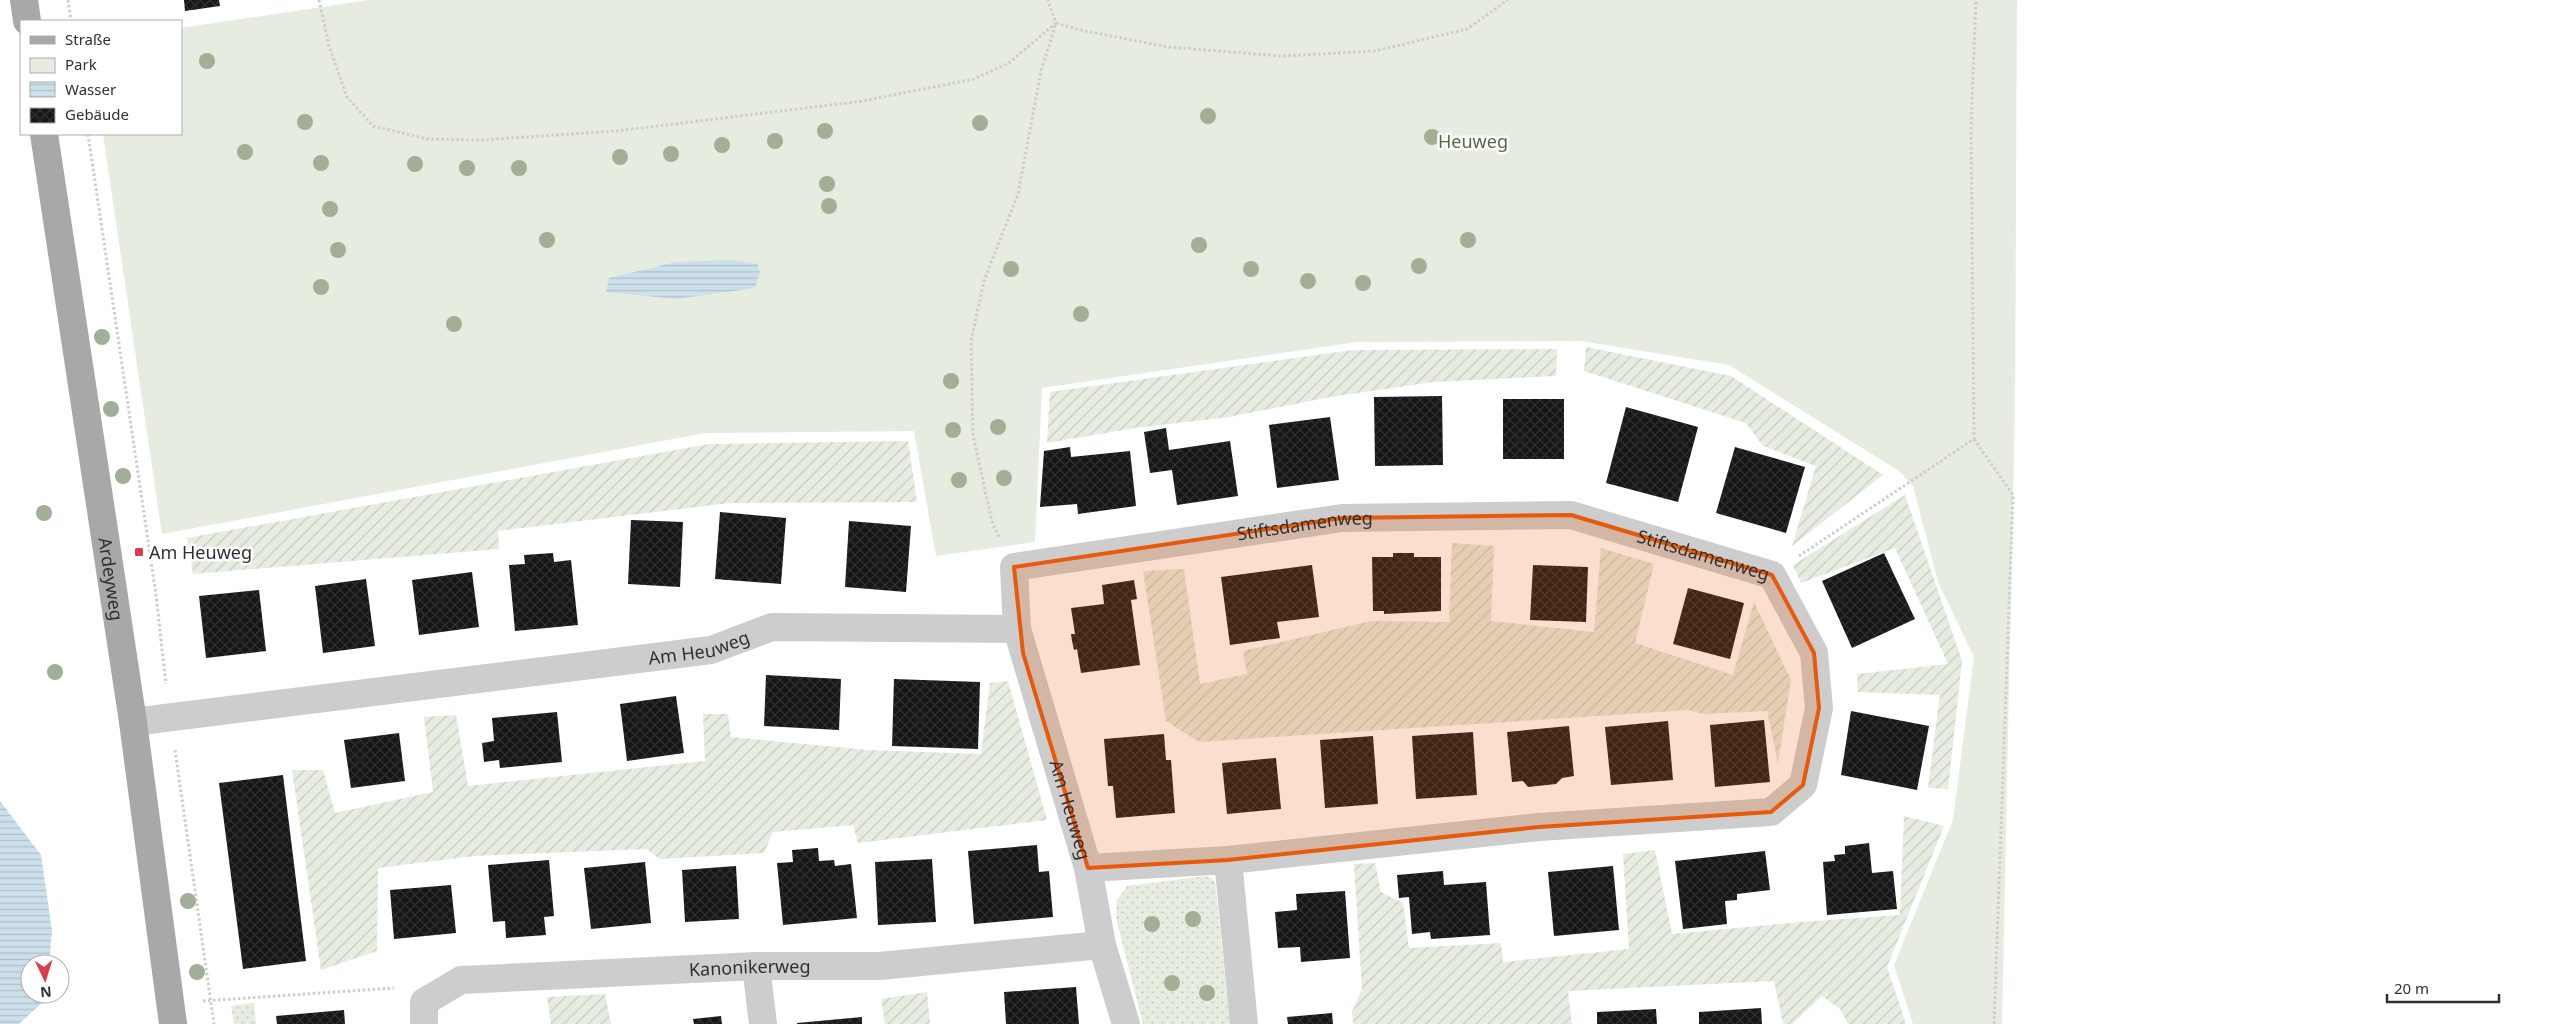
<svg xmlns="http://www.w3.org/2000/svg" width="2567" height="1024" viewBox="0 0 2567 1024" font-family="'Noto Sans',sans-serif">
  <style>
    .grass { fill: url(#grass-dots) }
    .park { fill: #e6ecdf }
    .garden { fill: url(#garden-furrows) }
    .water { fill: url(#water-rules) }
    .building { fill: url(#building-cross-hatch) }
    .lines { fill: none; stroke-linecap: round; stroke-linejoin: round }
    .path { stroke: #cdcdcd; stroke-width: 3; stroke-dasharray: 2.5 2.5; stroke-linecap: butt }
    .minor { stroke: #cdcdcd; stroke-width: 28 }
    .major { stroke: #a8a8a8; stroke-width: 28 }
    .tree { fill: #a2ae95 }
    .marked { fill: #e8590c; fill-opacity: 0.2; stroke: #e8590c; stroke-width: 4; stroke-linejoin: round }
    .poi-dot { fill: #df3a4b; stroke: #fff; stroke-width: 2 }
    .labels { text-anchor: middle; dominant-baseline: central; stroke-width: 5; stroke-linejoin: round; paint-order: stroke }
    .park-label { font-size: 18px; fill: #556b3e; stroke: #fff }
    .street-label { font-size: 18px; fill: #303030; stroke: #fff }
    .poi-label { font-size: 18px; fill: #303030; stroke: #fff; text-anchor: start }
  </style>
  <defs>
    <pattern id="grass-dots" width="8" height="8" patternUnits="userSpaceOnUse" patternTransform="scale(1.25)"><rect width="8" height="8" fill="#e6ecdf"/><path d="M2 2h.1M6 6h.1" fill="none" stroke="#c6cbc0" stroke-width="1.8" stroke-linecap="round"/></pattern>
    <pattern id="garden-furrows" width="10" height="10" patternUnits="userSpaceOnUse" patternTransform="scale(1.25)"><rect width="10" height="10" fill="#e6ecdf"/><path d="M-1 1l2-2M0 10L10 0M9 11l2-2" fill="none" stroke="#c6cbc0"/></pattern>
    <pattern id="water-rules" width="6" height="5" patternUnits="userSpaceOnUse" patternTransform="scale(1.25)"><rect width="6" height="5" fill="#cce0eb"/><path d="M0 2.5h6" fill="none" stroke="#b0c0ca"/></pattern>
    <pattern id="building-cross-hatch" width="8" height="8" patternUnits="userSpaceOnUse" patternTransform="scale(1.25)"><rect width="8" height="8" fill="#171717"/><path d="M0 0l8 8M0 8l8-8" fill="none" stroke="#303030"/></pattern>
  </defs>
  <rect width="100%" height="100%" fill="#fff"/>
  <path class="grass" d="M1206,876L1215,881L1230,1024H1143L1116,918L1117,900L1127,886Z
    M254,1003L256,1024H234L231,1006Z"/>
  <path class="park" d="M369,0H2017L2015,402L2002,1024H1913L1894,965L1953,820L1974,657L1938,582L1913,486L1899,471L1729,365L1581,341L1357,342L1042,388L1035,542L936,556L914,431L705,433L162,534L103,134H181V28Z"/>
  <path class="garden" d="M1586,347L1731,376L1883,475L1792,546L1816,466L1763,446L1746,423L1584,371Z
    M1557,349L1556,376L1433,382L1330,397L1229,417L1135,428L1047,443L1050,392L1353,350Z
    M908,441L917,502L730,503L498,531L499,549L193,574L187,538L709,444Z
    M1905,495L1962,661L1948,789L1928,788L1940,695L1858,692L1857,674L1948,664L1895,548L1801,583L1793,565Z
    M1452,543L1494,546L1491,621L1594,632L1601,548L1654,564L1635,643L1733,675L1754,602L1791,680L1778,763L1767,711L1703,714L1689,710L1199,742L1166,721L1143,571L1184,569L1200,684L1247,674L1243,651L1371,621L1449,622Z
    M1008,681L1047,820L858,843L853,825L773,832L764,853L659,859L647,849L474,856L378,868L377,951L321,970L292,770H323L335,813L433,792L424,717L456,715L468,786L705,761L703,714H728L731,737L868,750L981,754L990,683Z
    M1904,816L1944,826L1887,967L1906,1024H1848L1840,1009L1822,996L1792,1024H1783L1774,981L1568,991L1572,1024H1353L1352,1012L1362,989L1354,864L1375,863L1381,892L1403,903L1409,948L1501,943L1503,962L1629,949L1623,854L1655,850L1672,934L1802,922L1900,915Z
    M927,992L930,1024H885L881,999Z
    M605,994L611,1024H551L547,997Z"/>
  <path class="water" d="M731,260L758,264L760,273L755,288L677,299L606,292L609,278L676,262Z
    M0,801L41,855L52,930L49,964H30V994H46L45,1000L19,1024H0Z"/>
  <path class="building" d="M184,0H219L220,6L185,11Z
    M1442,396L1443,465L1375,466L1374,397Z
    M1503,399H1564V459H1503Z
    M1626,407L1698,427L1678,502L1606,483Z
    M1330,417L1339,480L1277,488L1269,425Z
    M1166,428L1169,450L1230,441L1238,496L1177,505L1172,470L1150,473L1144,432Z
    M1070,447L1071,457L1130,451L1136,506L1078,514L1077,504L1040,507L1044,451Z
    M1735,447L1805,467L1786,533L1716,513Z
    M720,512L786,518L781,584L715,579Z
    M631,520L683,522L680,587L628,584Z
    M849,521L911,526L906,592L845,587Z
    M553,553L554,562L571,560L578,625L515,631L509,565L525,564L524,555Z
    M1393,553H1414V557H1441V611L1384,614V611H1373L1372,557H1393Z
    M1884,553L1915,619L1852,648L1822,581Z
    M1312,565L1319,617L1277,622L1280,638L1230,645L1221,577Z
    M1533,565L1588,567L1586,622L1530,620Z
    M472,572L479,627L419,635L412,580Z
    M366,579L375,646L323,653L315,586Z
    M1134,580L1137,599L1131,600L1140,665L1081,673L1077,649L1074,650L1072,641L1071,634H1075L1071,608L1104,604L1102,585Z
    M1688,588L1744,603L1730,659L1673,644Z
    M259,590L266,651L206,658L199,596Z
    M766,675L841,679L839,730L764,726Z
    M894,679L980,682L978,749L892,746Z
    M676,696L684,753L627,761L620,704Z
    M1851,711L1929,726L1917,790L1841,775Z
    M557,712L562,762L500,768L499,760L484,762L482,743L494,741L492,718Z
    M1764,720L1770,782L1715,787L1710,725Z
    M1668,721L1673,780L1611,785L1605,727Z
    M1569,726L1574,776L1562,778L1556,784L1528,787L1523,781L1512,782L1507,732Z
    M1473,732L1477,795L1416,799L1412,736Z
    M399,733L405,781L351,788L344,740Z
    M1164,734L1166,760H1171L1175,813L1116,818L1113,786H1108L1104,739Z
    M1373,736L1378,804L1325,808L1320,740Z
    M1276,758L1281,809L1227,814L1222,763Z
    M283,775L306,961L243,969L219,783Z
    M1869,843L1872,873L1893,871L1897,909L1827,915L1823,862L1835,861L1834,855L1845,854V846Z
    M1037,845L1039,872L1049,871L1053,917L974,924L968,851Z
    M818,848L819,861L834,860L835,866L851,864L857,918L783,925L777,863L793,862L792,850Z
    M1765,851L1770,890L1737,894V900L1725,901L1727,924L1683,929L1675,861Z
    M932,859L936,922L878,925L875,862Z
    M549,860L554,916L544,917L546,935L506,938L505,921L493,922L488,865Z
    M645,862L651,923L591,929L584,868Z
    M736,866L739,919L685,922L682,870Z
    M1613,866L1619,930L1554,936L1548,872Z
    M1443,871L1444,885L1486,882L1490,935L1431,939L1430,932L1412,934L1409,897L1399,898L1397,875Z
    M451,885L456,933L394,939L390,890Z
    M1345,891L1350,958L1301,962L1300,947L1278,948L1275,912L1297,910L1296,894Z
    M1076,987L1079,1024H1006L1004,992Z
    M1761,1008L1762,1024H1699V1012Z
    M1656,1009L1657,1024H1597V1012Z
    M344,1010L345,1024H277L276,1016Z
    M1332,1013L1333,1024H1288L1287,1017Z
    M721,1016L722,1024H694L693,1019Z
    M862,1017V1024H797V1023Z"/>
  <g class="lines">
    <path class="path" d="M68,0L71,21
      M319,0L329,46L347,97L373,126L428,139L482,140L616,131L863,101L974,79L1009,63L1056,23L1048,0
      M88,134L156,595L166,684
      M1974,439L2013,495L1994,1024
      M999,537L992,522L973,435L971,341L984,281L1018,194L1041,71L1056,23L1080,30L1168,47L1282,56L1375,51L1467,29L1508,0
      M1799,556L1974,439L1971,125L1976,0
      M175,750L214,1024
      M203,1001L394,988"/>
    <g class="minor">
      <path id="s1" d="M1017,629L1014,567L1342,518L1571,515L1772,575L1814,653L1819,708L1803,785L1771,812L1539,827L1228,860"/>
      <path id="s2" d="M133,722L711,650L772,627L1017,629L1088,868L1102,945L1126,1024"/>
      <path d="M1088,868L1228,860L1244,1024"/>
      <path d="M756,966L763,1024"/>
      <path id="s3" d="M424,1024V1002L461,980L756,966H879L1102,945"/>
    </g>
    <g class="major">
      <path d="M24,0L27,21"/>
      <path id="s4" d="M44,134L133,722L173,1024"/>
    </g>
  </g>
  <g class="tree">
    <circle cx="207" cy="61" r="8"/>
    <circle cx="1208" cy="116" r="8"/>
    <circle cx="305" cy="122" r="8"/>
    <circle cx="980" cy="123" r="8"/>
    <circle cx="825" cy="131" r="8"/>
    <circle cx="1432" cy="137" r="8"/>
    <circle cx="775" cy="141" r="8"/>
    <circle cx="722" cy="145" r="8"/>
    <circle cx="245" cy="152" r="8"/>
    <circle cx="671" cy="154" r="8"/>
    <circle cx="620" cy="157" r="8"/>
    <circle cx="321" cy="163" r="8"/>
    <circle cx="415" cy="164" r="8"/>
    <circle cx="467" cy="168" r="8"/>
    <circle cx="519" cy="168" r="8"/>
    <circle cx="827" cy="184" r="8"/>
    <circle cx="829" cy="206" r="8"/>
    <circle cx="330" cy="209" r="8"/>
    <circle cx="547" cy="240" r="8"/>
    <circle cx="1468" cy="240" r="8"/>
    <circle cx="1199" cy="245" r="8"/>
    <circle cx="338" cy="250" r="8"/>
    <circle cx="1419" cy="266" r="8"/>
    <circle cx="1011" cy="269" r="8"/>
    <circle cx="1251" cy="269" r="8"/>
    <circle cx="1308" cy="281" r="8"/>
    <circle cx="1363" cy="283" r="8"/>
    <circle cx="321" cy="287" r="8"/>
    <circle cx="1081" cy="314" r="8"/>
    <circle cx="454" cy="324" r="8"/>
    <circle cx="102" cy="337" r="8"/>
    <circle cx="951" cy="381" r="8"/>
    <circle cx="111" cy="409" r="8"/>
    <circle cx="998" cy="427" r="8"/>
    <circle cx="953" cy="430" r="8"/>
    <circle cx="123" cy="476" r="8"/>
    <circle cx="1004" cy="478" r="8"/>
    <circle cx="959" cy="480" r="8"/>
    <circle cx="44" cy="513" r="8"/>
    <circle cx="55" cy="672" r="8"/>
    <circle cx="188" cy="901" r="8"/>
    <circle cx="1193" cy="919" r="8"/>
    <circle cx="1152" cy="924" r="8"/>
    <circle cx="197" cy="972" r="8"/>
    <circle cx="1172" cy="983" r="8"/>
    <circle cx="1207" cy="993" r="8"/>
  </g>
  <path class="marked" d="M1571,515L1772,575L1814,653L1819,708L1803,785L1771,812L1539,827L1228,860L1088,868L1023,653L1014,567L1342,518Z"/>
  <rect class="poi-dot" x="134" y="547" width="10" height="10" rx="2.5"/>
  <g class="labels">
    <g class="park-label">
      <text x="1473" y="141">Heuweg</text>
    </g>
    <g class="street-label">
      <text stroke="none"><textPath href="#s1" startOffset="356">Stiftsdamenweg</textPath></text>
      <text stroke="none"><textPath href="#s1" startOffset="761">Stiftsdamenweg</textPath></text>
      <text stroke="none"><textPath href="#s4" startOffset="450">Ardeyweg</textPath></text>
      <text stroke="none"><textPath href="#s2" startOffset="571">Am Heuweg</textPath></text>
      <text stroke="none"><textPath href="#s2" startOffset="1081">Am Heuweg</textPath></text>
      <text stroke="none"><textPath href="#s3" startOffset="354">Kanonikerweg</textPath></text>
    </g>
    <g class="poi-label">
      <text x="149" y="552">Am Heuweg</text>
    </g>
  </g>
  <rect x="20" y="20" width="162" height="115" fill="#ffffff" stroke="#acacac"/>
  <rect x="30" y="36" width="25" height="8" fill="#a8a8a8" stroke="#acacac"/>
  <text x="65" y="45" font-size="15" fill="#303030">Straße</text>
  <rect x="30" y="58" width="25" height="15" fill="#e6ecdf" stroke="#acacac"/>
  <text x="65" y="70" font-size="15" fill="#303030">Park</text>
  <rect x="30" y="82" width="25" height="15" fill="url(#water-rules)" stroke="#acacac"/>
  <text x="65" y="95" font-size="15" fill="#303030">Wasser</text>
  <rect x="30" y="108" width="25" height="15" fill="url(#building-cross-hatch)" stroke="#acacac"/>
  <text x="65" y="120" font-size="15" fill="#303030">Gebäude</text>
  <g transform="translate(45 979) rotate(176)"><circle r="24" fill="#ffffff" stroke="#acacac"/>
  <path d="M0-4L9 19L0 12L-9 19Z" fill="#df3a4b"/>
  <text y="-8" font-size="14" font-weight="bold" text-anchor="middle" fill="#303030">N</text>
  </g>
  <path d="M2387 994v8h112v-8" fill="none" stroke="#303030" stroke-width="2.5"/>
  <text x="2394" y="994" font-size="15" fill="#303030" stroke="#ffffff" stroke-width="4" paint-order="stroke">20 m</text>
</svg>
